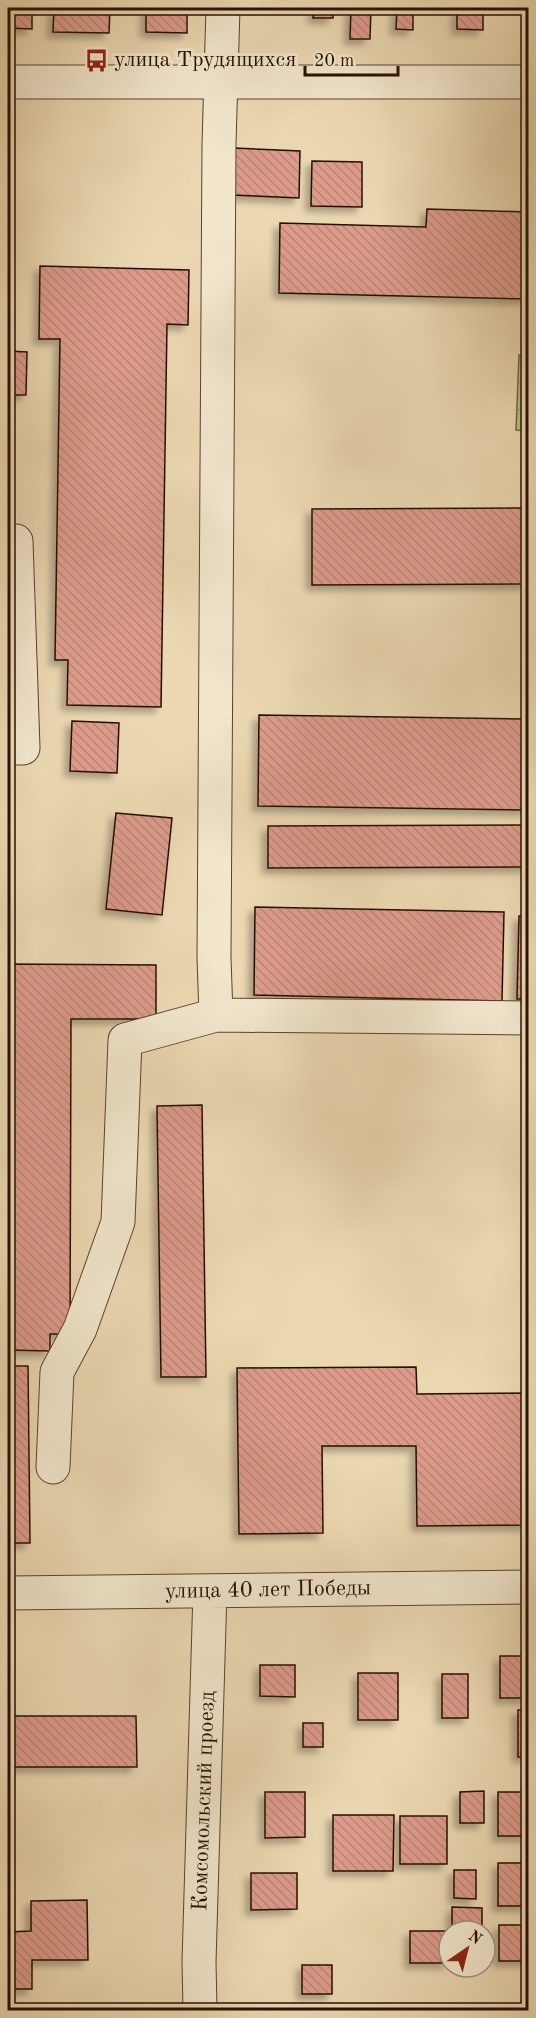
<svg xmlns="http://www.w3.org/2000/svg" width="536" height="2018" viewBox="0 0 536 2018" font-family="'Old Standard TT',serif">
  <style>
    .forest { fill: url(#forest-crowns); stroke: #716746; stroke-width: 1.5 }
    .building { fill: url(#building-back-hatch); stroke: #271002; stroke-width: 1.5; filter: url(#shadow) }
    .lines { fill: none; stroke-linecap: round; stroke-linejoin: round }
    .minor-casing { stroke: #58422e; stroke-width: 35 }
    .minor { stroke: #f2e6cd; stroke-width: 33 }
    .labels { text-anchor: middle; dominant-baseline: central; stroke-width: 6; stroke-linejoin: round; paint-order: stroke }
    .poi-label { font-size: 22px; fill: #271002; stroke: #f2e6cd; text-anchor: start }
    .street-label { font-size: 22px; fill: #271002; stroke: #f2e6cd }
  </style>
  <defs>
    <pattern id="forest-crowns" width="20" height="18" patternUnits="userSpaceOnUse" patternTransform="scale(1.5)"><rect width="20" height="18" fill="#bbbe8a"/><path d="M2 6a3 3 0 1 1 6 0M12 15a3 3 0 1 1 6 0" fill="none" stroke="#a1a275"/></pattern>
    <pattern id="building-back-hatch" width="6" height="6" patternUnits="userSpaceOnUse" patternTransform="scale(1.5)"><rect width="6" height="6" fill="#dc9b8b"/><path d="M-1 5l2 2M0 0l6 6M5-1l2 2" fill="none" stroke="#bd8476"/></pattern>
    <filter id="shadow"><feDropShadow dx="-5.5" dy="5.5" stdDeviation="3" flood-color="#0004"/></filter>
  </defs>
  <rect width="100%" height="100%" fill="#ebd8b2"/>
  <filter id="stains"><feTurbulence type="fractalNoise" baseFrequency=".00333" numOctaves="4"/><feColorMatrix values="0 0 0 0 .2 0 0 0 0 .09 0 0 0 0 .02 0 0 0 .5 -.17"/></filter>
  <radialGradient id="worn" r=".72"><stop offset=".6" stop-color="#630" stop-opacity="0"/><stop offset="1" stop-color="#630" stop-opacity=".3"/></radialGradient>
  <path class="forest" d="M519,355H528V431L516,430Z"/>
  <path class="building" d="M8,8H32V29L8,28Z
    M54,8H110L109,33L53,32Z
    M146,8H187V33L146,32Z
    M314,8H334L333,18H313Z
    M351,8H371L370,39H350Z
    M397,8H413V30L396,29Z
    M457,8H483V30L457,29Z
    M234,148L300,151L299,198L233,195Z
    M312,161L362,162V207L311,206Z
    M427,209L528,212V299L279,293L280,223L426,227Z
    M40,266L189,270L188,325L167,324L161,707L67,705L68,660H55L60,339H39Z
    M8,351L27,352L26,395H8Z
    M528,508V584L312,585V509Z
    M259,715L528,719V810L258,806Z
    M72,721L119,723L117,773L70,771Z
    M116,813L172,818L162,915L106,909Z
    M528,825V867L268,868V826Z
    M255,907L504,912L502,1001L254,995Z
    M519,916H528V999H517Z
    M8,964L156,965V1019H71L70,1334H50V1351L8,1350Z
    M202,1105L206,1377H161L157,1106Z
    M8,1366H28L30,1543H8Z
    M416,1367L417,1394L528,1393V1525L417,1526L416,1446H322L323,1533L239,1534L237,1368Z
    M500,1656H528V1698H500Z
    M260,1665H295V1697L260,1696Z
    M358,1673H398V1720H358Z
    M442,1674H468V1718H442Z
    M518,1710H528V1757H518Z
    M8,1716H136L137,1767H8Z
    M303,1723H323V1747H303Z
    M484,1791V1823H460V1792Z
    M265,1792H305V1837L265,1838Z
    M498,1792H528V1836H498Z
    M333,1815H394L393,1871H333Z
    M400,1816H447V1864H400Z
    M498,1863H528V1906H498Z
    M454,1870H476V1899L454,1898Z
    M251,1873H297V1909L251,1910Z
    M87,1900L88,1960H32V1989H8V1932L31,1931V1901Z
    M452,1907L482,1908V1927H452Z
    M499,1925H528V1961H499Z
    M410,1931H449V1963H410Z
    M302,1965H332V1994H302Z"/>
  <g class="lines">
    <defs>
      <path id="minor" d="M8,82H528
        M8,541H16L23,748H8
        M216,1015L528,1018
        M53,1467L57,1372L80,1329L118,1222L125,1040L216,1015L214,958L219,144L223,8
        M8,1593L528,1587
        M200,2010L199,1962L210,1591"/>
    </defs>
    <use href="#minor" class="minor-casing"/>
    <use href="#minor" class="minor"/>
  </g>
  <defs>
    <symbol id="bus-bare" viewBox="-9 -9 18 18"><path d="M-5-6H5V4H4V6H2V4H-2V6H-4V4H-5ZM-3.5-4V0h7V-4ZM-3.5 1.2v1.5H-2V1.2ZM2 1.2v1.5H3.5V1.2Z" fill="#8f2418" stroke="#f2e6cd" stroke-width="2.5" paint-order="stroke"/></symbol>
  </defs>
  <g fill-rule="evenodd">
    <use href="#bus-bare" x="80" y="44" width="33" height="33"/>
  </g>
  <g class="labels">
    <g class="poi-label">
      <text x="114" y="60">улица Трудящихся</text>
    </g>
    <g class="street-label">
      <text transform="translate(268 1590) rotate(-1)">улица 40 лет Победы</text>
      <text transform="translate(204 1801) rotate(-88)">Комсомольский проезд</text>
    </g>
  </g>
  <rect width="536" height="2018" fill="none" stroke="#ebd8b2" stroke-width="30"/>
  <rect x="9" y="9" width="518" height="2000" fill="none" stroke="#271002" stroke-width="3"/>
  <rect x="15" y="15" width="506" height="1988" fill="none" stroke="#271002" stroke-width="1.5"/>
  <g transform="translate(467 1949) rotate(35)"><circle r="28" fill="#f2e6cd" stroke="#a1907c" stroke-width="1.5"/>
  <path d="M0-4.5L10 22L0 15L-10 22Z" fill="#8f2418"/>
  <text y="-9" font-size="16" font-weight="bold" text-anchor="middle" fill="#271002">N</text>
  </g>
  <path d="M305 66v9h93v-9" fill="none" stroke="#271002" stroke-width="3"/>
  <text x="314" y="66" font-size="18" fill="#271002" stroke="#f2e6cd" stroke-width="4.5" paint-order="stroke">20 m</text>
  <rect width="100%" height="100%" filter="url(#stains)"/>
  <rect width="100%" height="100%" fill="url(#worn)"/>
</svg>
